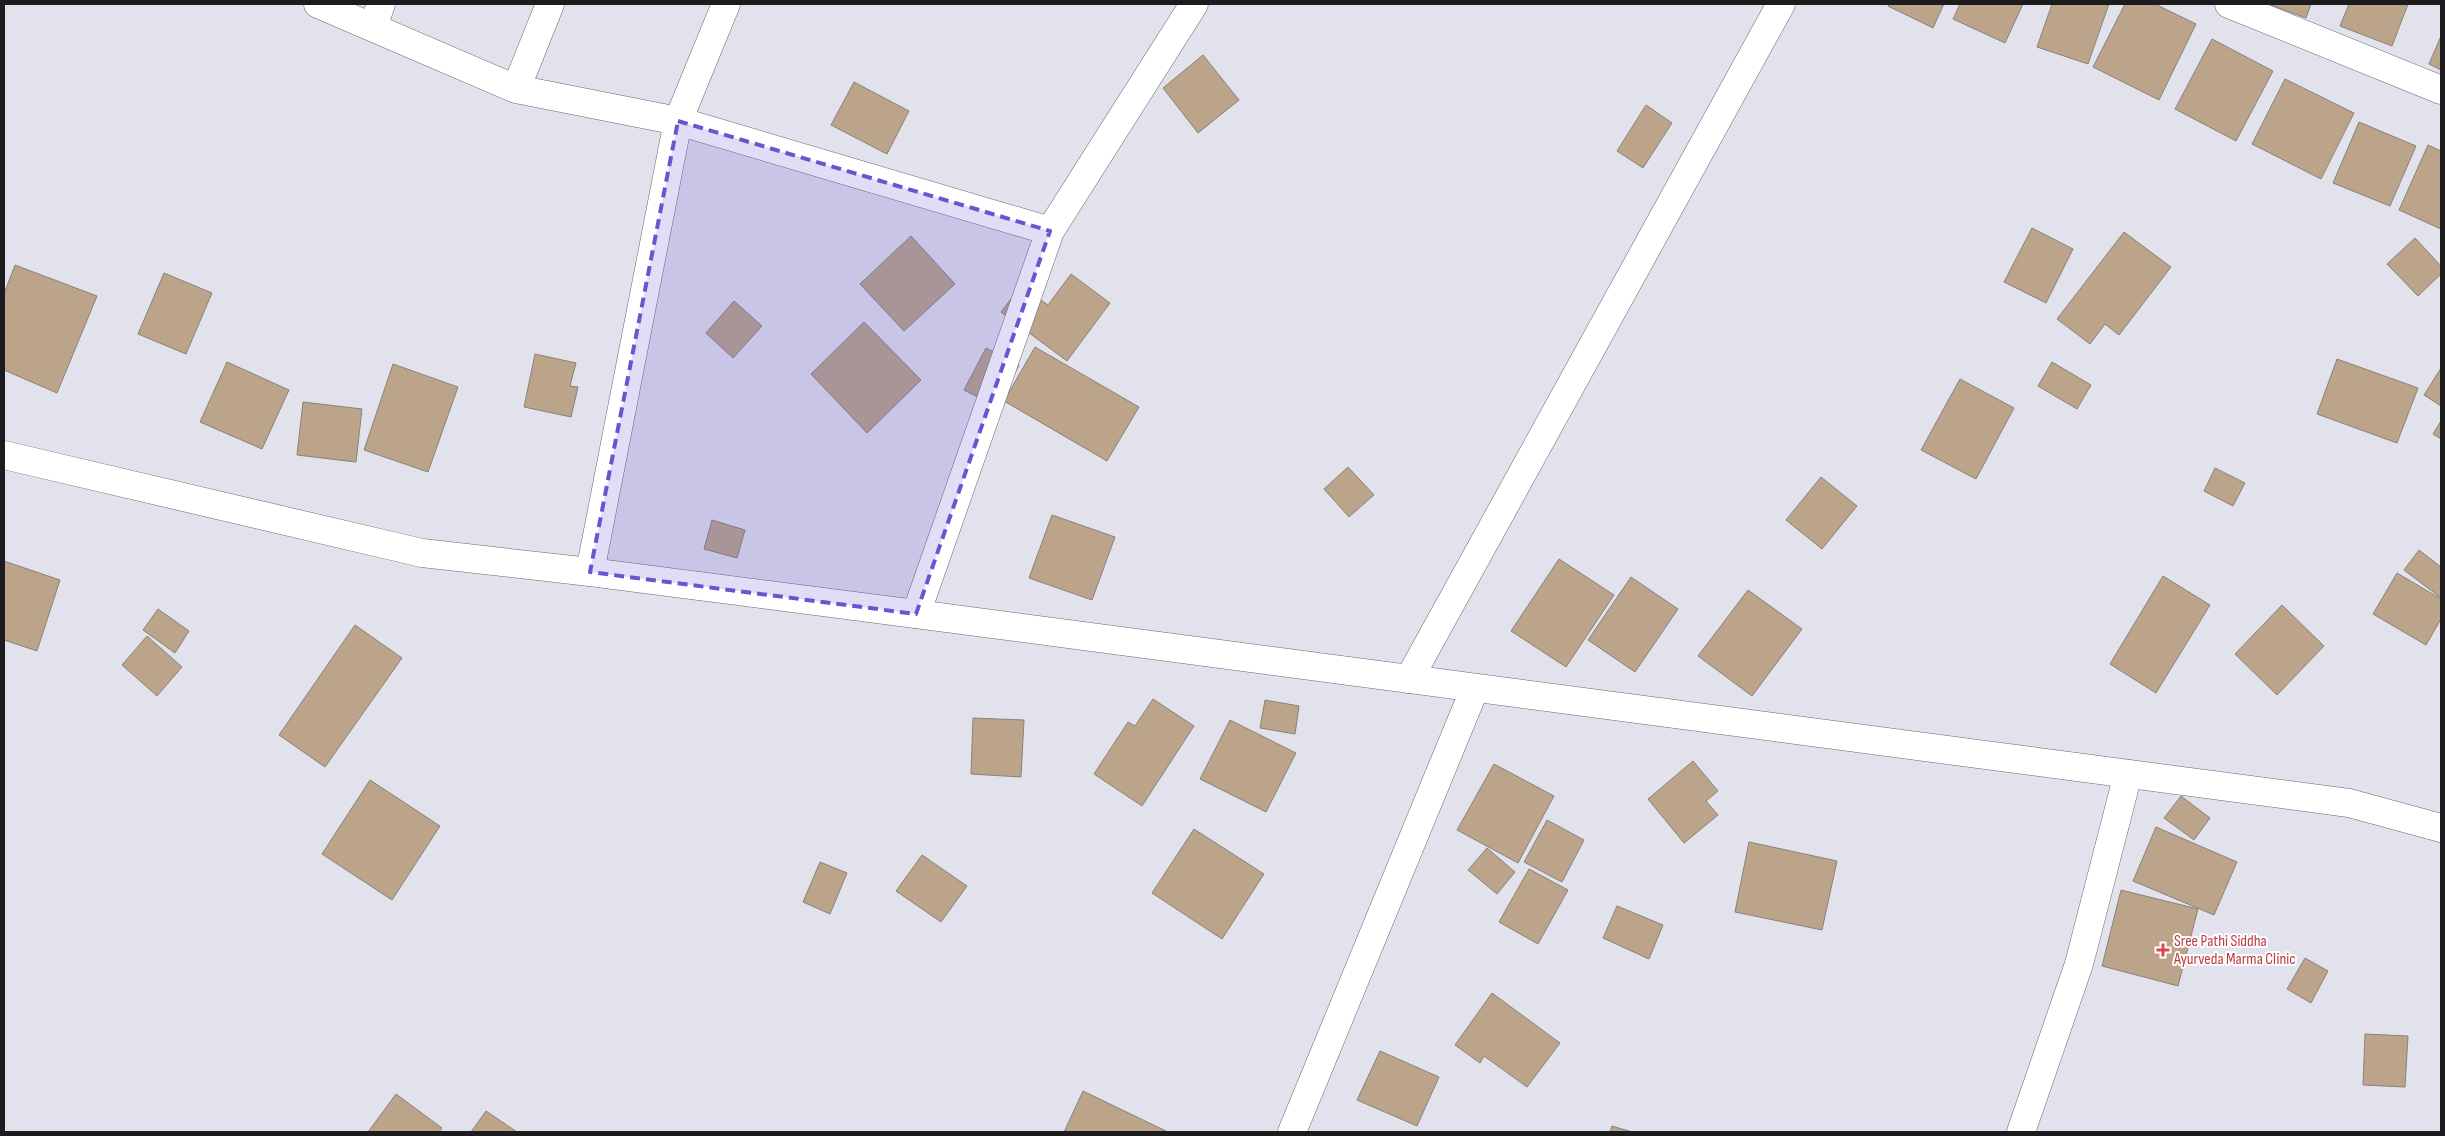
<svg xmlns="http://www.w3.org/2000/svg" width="2445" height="1136" viewBox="0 0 2445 1136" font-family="'Sofia Sans Condensed',sans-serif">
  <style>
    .building { fill: #bba489; stroke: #88827b }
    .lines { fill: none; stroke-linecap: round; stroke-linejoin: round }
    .street-casing { stroke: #686770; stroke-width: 29 }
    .secondary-casing { stroke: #686770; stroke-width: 29 }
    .street { stroke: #fff; stroke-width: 28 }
    .secondary { stroke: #fff; stroke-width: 28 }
    .marked { fill: #6657d0; fill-opacity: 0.2; stroke: #6657d0; stroke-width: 4; stroke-dasharray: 10 6; stroke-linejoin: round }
    .health-dot { fill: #e0444e; stroke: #fff; stroke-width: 2 }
    .labels { text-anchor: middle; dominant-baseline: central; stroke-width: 4; stroke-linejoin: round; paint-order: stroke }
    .health-label { font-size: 16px; fill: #be3a42; stroke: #fff; text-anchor: start }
  </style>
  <rect width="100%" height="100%" fill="#e2e2ec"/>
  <path class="building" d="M1889,4H1944L1933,28L1888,6Z
    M1960,4H2023L2005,43L1953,19Z
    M2052,4H2109L2088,64L2037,47Z
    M2125,4H2155L2196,24L2159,100L2093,67Z
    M2268,4H2311L2306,18Z
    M2349,4H2408L2392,46L2340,26Z
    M2441,36V70L2429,64Z
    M2212,39L2273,71L2236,141L2175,109Z
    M1203,55L1239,100L1198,133L1163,88Z
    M2285,79L2354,113L2321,179L2252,144Z
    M854,82L909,111L887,154L831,125Z
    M1646,105L1672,123L1643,168L1617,151Z
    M2359,122L2416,146L2390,206L2333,183Z
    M2428,145L2441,151V229L2399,210Z
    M2032,228L2073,249L2046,303L2004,282Z
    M2124,232L2171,267L2119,335L2105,324L2090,344L2057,319Z
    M911,236L955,284L904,331L860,284Z
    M2415,238L2441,266V274L2418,296L2387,264Z
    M15,265L97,296L57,393L4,370V294Z
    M164,273L212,293L186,354L138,334Z
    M1071,274L1110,303L1067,361L1001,312L1021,286L1048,305Z
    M734,301L762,326L733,358L706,333Z
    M864,322L921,380L867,433L811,374Z
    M1035,347L1139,407L1107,461L1004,401Z
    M986,348L1019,365L997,407L964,390Z
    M535,354L576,363L570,386L578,387L571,417L524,407Z
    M2337,359L2418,388L2397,443L2317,414Z
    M227,362L289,390L262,449L200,422Z
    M2052,362L2091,385L2077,409L2038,386Z
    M393,364L458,387L428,472L364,450Z
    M2441,368V406L2424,395Z
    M1960,379L2014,408L1976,479L1921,450Z
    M303,402L362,409L356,462L297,455Z
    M2441,421V439L2433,434Z
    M1348,467L1374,495L1349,517L1324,489Z
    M2215,468L2245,483L2233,506L2204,491Z
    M1821,477L1857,506L1822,549L1786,520Z
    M1052,515L1115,537L1092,600L1029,578Z
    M712,520L745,530L737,558L704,549Z
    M2419,550L2441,567V598L2404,570Z
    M1559,559L1614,595L1566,667L1511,631Z
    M4,561L60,580L37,651L4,640Z
    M2397,573L2441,599V619L2426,645L2373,614Z
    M2163,576L2210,605L2156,693L2110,664Z
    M1631,577L1678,609L1635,672L1588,640Z
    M1748,590L1802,629L1752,696L1698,656Z
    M2282,605L2324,646L2277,695L2235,654Z
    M158,609L189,631L175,653L143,630Z
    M355,625L402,658L325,767L279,735Z
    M147,636L182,667L157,696L122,665Z
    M1153,699L1194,726L1142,806L1094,774L1128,722L1135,726Z
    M1265,700L1299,706L1295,734L1260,728Z
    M973,718L1024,720L1021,777L971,774Z
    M1230,720L1296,753L1266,812L1200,779Z
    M1693,761L1718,791L1706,801L1718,815L1684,843L1648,799Z
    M1494,764L1554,796L1518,863L1457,830Z
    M370,780L440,826L392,900L322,854Z
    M2181,796L2210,818L2194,840L2164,818Z
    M1547,820L1584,840L1562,882L1524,862Z
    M2156,827L2237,862L2214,915L2133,881Z
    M1194,829L1264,874L1222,939L1152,893Z
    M1749,842L1837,861L1822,930L1735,912Z
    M1487,848L1515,872L1497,894L1468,870Z
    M922,855L967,886L941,922L896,891Z
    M820,862L847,873L830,914L803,902Z
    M1529,869L1568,890L1538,944L1499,922Z
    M2121,890L2198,909L2178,986L2102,966Z
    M1617,906L1663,925L1649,959L1603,938Z
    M2305,958L2328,971L2311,1003L2287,989Z
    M1492,993L1560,1043L1527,1087L1484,1056L1480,1063L1455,1045Z
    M2365,1034L2408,1036L2405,1087L2363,1085Z
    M1380,1051L1439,1077L1417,1126L1357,1100Z
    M1083,1091L1168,1132H1064Z
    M396,1094L442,1128L439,1132H368Z
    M486,1111L517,1132H471Z
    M1612,1126L1632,1132H1610Z"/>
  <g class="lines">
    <defs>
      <path id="street" d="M318,4L516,89L678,121L726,4
        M2229,4L2441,90
        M373,27L381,4
        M516,89L550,4
        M1050,231L1194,4
        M590,572L678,121L1050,231L916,614
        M1409,679L1781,4
        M1292,1132L1475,688
        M2021,1132L2079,964L2128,774"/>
      <path id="secondary" d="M4,455L422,553L590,572L916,614L2349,803L2441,828"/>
    </defs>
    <use href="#street" class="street-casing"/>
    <use href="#secondary" class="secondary-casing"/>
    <use href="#street" class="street"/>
    <use href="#secondary" class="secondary"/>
  </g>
  <path class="marked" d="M678,121L1050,231L916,614L590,572Z"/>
  <path class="health-dot" d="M2160.5 942.5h5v5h5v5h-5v5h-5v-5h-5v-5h5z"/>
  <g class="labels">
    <g class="health-label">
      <text x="2174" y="941">Sree Pathi Siddha<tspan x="2174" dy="18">Ayurveda Marma Clinic</tspan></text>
    </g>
  </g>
  <rect width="2445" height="1136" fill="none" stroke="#1c1c1f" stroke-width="10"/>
</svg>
